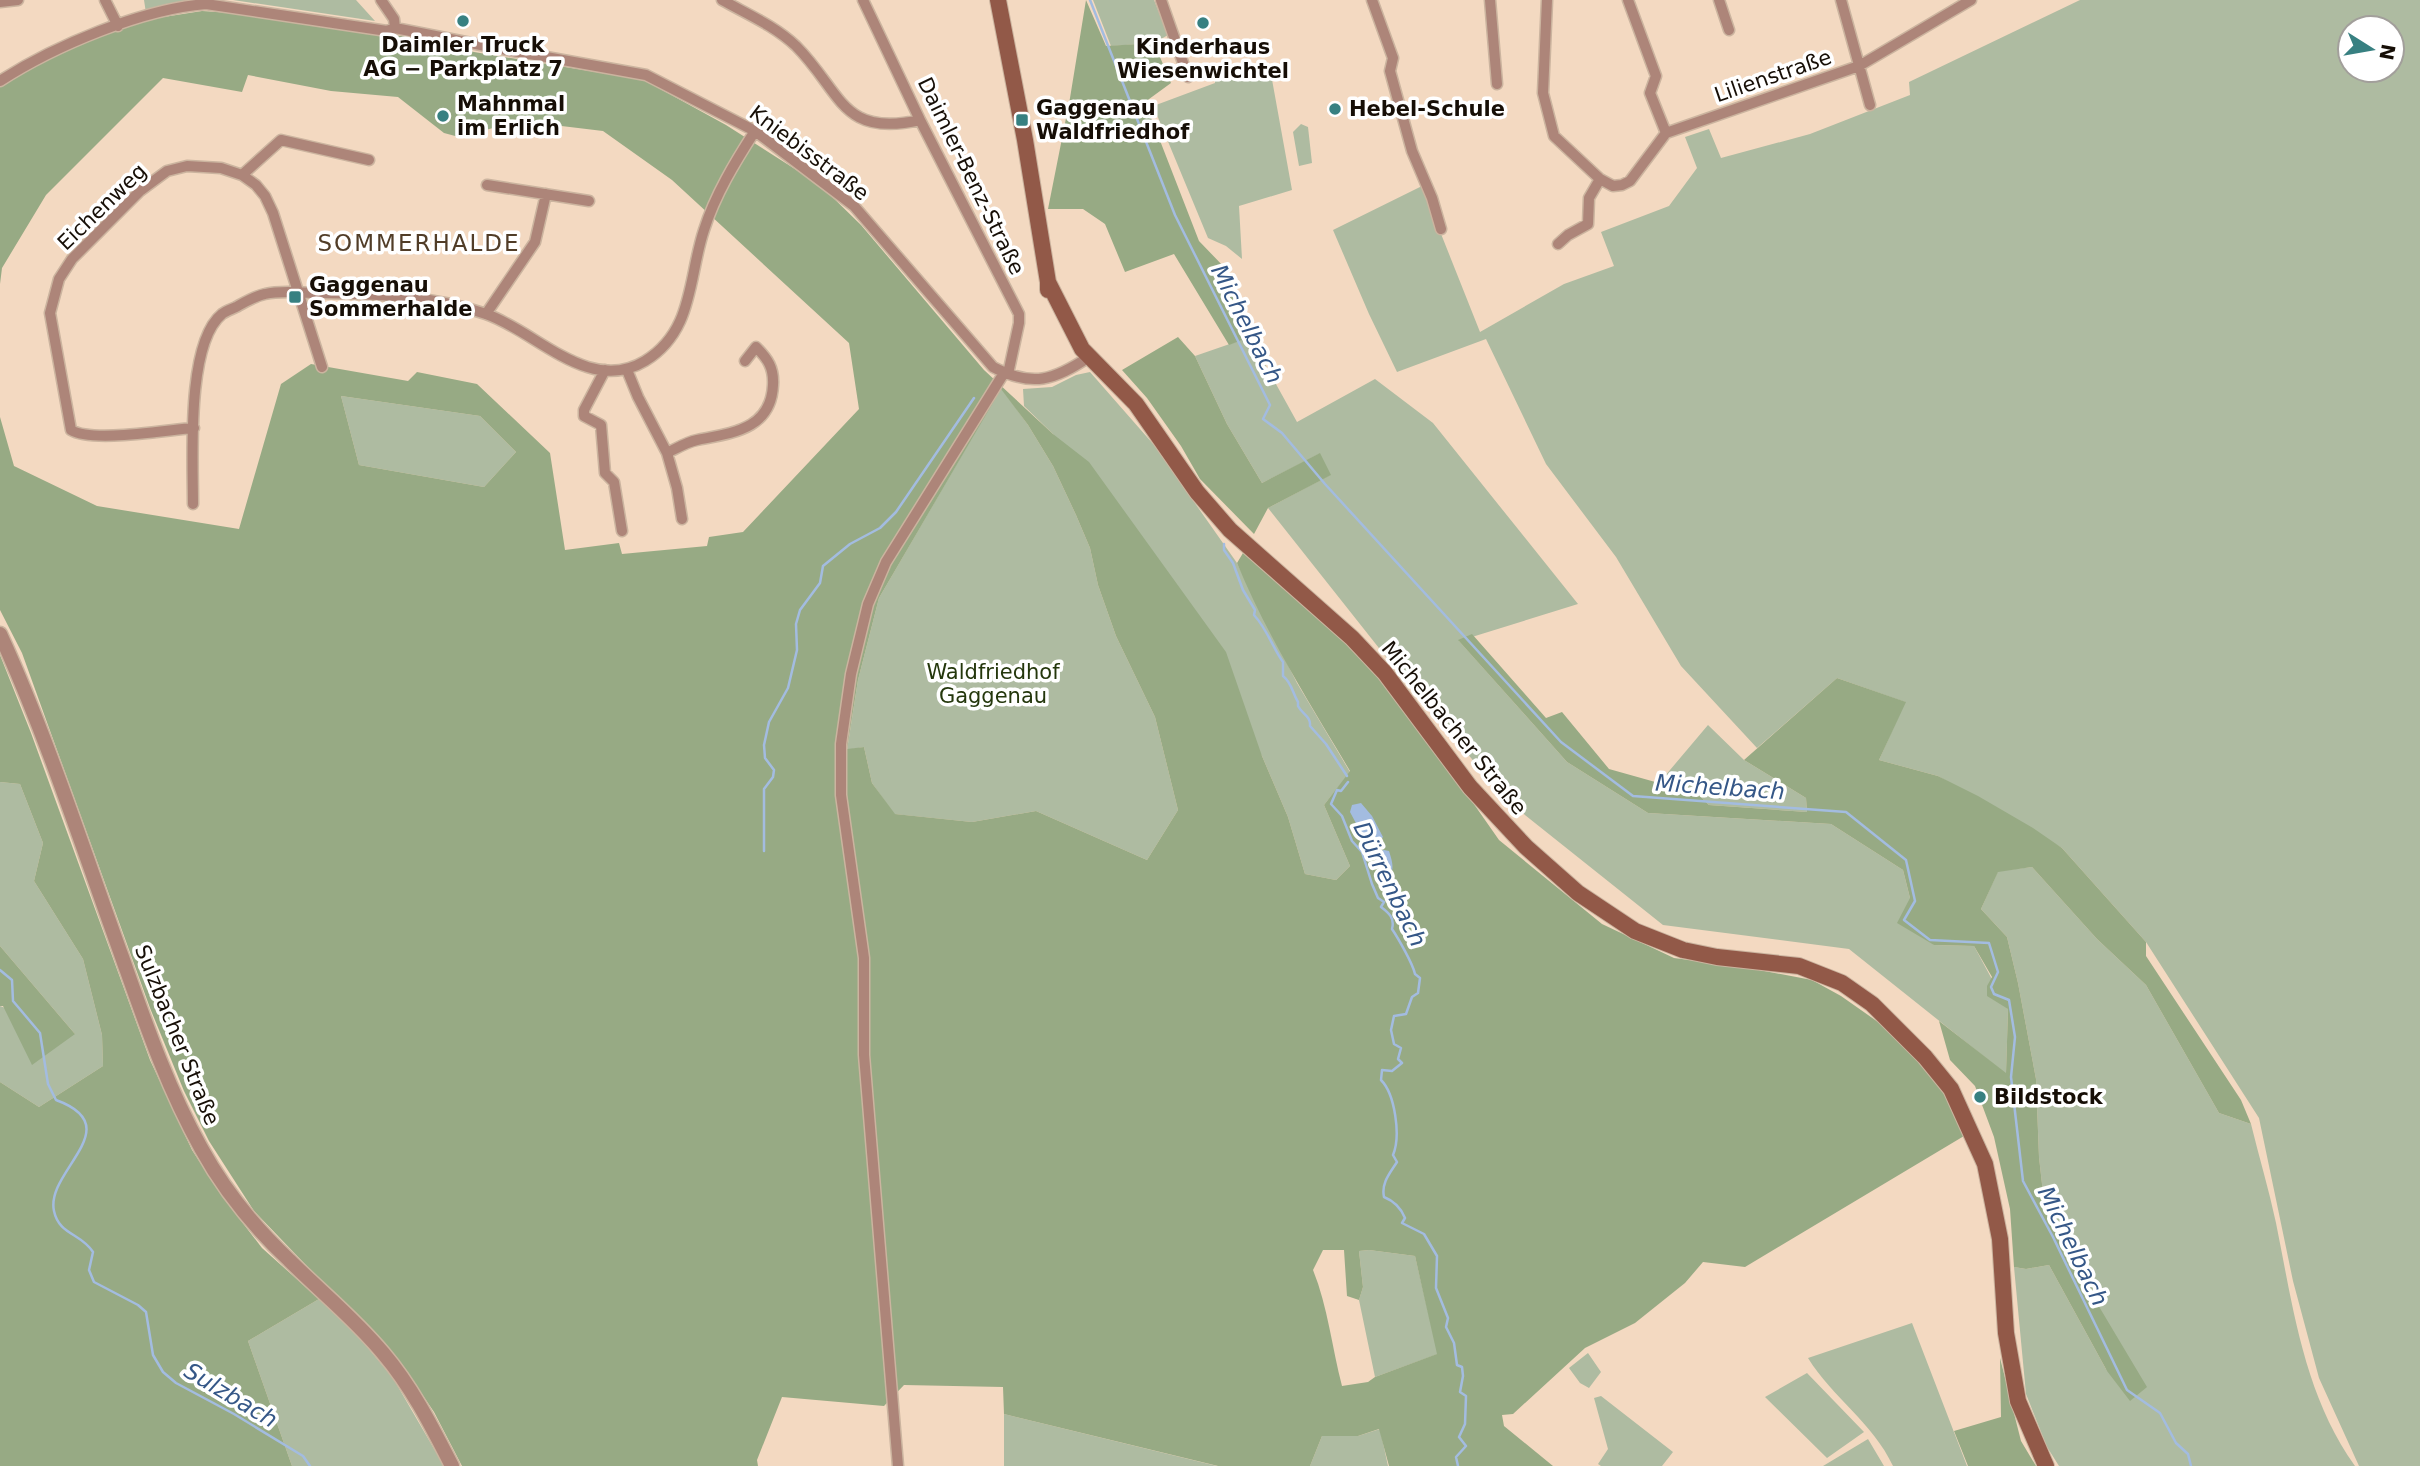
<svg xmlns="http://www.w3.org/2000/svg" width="2420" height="1466" viewBox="0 0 2420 1466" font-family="'DejaVu Sans',sans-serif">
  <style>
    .green { fill: #aebba1; fill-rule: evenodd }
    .forest { fill: #97aa84; fill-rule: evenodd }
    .water { fill: #a3bce0 }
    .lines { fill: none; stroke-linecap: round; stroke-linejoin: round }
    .stream { stroke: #a3bce0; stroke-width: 2.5 }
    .minor-casing { stroke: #cbb49f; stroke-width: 13 }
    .tertiary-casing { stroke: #cbb49f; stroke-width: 17 }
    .secondary-casing { stroke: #cbb49f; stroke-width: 18 }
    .minor { stroke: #ad8579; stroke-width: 10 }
    .tertiary { stroke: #ad8579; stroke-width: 14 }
    .secondary { stroke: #925948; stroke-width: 16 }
    .poi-dot { fill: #378081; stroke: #fff; stroke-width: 2.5 }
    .labels { text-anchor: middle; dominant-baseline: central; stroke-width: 7; stroke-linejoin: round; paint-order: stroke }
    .poi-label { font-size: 21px; font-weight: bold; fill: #160e06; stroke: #fff; text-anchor: start }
    .street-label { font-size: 21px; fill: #160e06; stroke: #fff }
    .park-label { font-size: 21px; fill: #24370c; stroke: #fff }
    .neighbourhood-label { font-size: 23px; letter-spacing: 2px; fill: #513d28; stroke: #fff }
    .water-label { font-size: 23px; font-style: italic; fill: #355787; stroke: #fff }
  </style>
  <rect width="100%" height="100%" fill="#f3d9c1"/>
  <path class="green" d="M144,0H192L146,13Z
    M233,0H356L375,21Z
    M1093,0H1154L1168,35L1154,43L1111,46Z
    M2080,0H2420V1466H2359L2319,1378L2293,1281L2259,1118L2146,942L2062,848L1938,776L1879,760L1905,702L1837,678L1757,748L1681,666L1616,557L1546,464L1486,339L1397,372L1369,314L1333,230L1422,186L1480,332L1564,284L1614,266L1601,232L1669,206L1697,168L1685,137L1709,129L1721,158L1810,134L1910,95L1909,82ZM2350,28H2392V70H2350Z
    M1269,63L1292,190L1239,206L1242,259L1226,246L1208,238L1157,115L1156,105L1215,83V72Z
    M1301,124L1308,127L1312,163L1299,166L1293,132Z
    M1250,337L1297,422L1375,379L1433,423L1578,604L1459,641L1567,762L1648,813L1831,824L1903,870L1910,898L1934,945L1974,946L2008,1009L2006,1074L1849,949L1663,925L1510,803L1413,691L1268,508L1330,475L1319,454L1262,483L1227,424L1195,356Z
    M1090,372L1154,445L1237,563L1297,683L1350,772L1324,805L1350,866L1336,880L1305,874L1288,817L1262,756L1053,434L1024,406L1023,389L1052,387L1076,375Z
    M1001,388L1028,425L1053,466L1076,515L1090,548L1098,585L1116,636L1155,717L1178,810L1147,860L1036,811L972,822L894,814L872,783L864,747L847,750L858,680L879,598Z
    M341,396L480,416L516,452L484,487L359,465Z
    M1708,725L1744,760L1806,798L1807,812L1709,805L1698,794L1659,783Z
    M0,782L20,784L43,843L34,881L83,959L102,1035L103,1066L39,1107L0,1082V1006L75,1034L0,946Z
    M2032,867L2097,939L2146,985L2219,1113L2251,1124C2259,1157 2269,1190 2276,1223C2293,1307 2304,1395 2355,1466H2059L2047,1447L2026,1394L2014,1267L2026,1269L2049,1265L2107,1371L2076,1268L2044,1202L2039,1157L2036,1079L2018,983L2007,937L1981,909L1998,871Z
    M1369,1250L1415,1256L1438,1354L1375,1377L1359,1300L1363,1287L1359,1251Z
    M319,1299L358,1336L393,1378L444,1466H292L248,1341Z
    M1912,1323L1967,1466H1893C1873,1423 1832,1397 1808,1358Z
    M1588,1353L1601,1372L1589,1388L1580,1383L1569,1368Z
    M1807,1373L1864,1432L1827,1458L1765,1397Z
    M1601,1396L1673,1452L1662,1466H1601L1598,1464L1608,1449L1594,1398Z
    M1004,1414L1217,1466H1218H1004Z
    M1380,1429L1388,1466H1310L1322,1436H1358Z
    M1868,1439L1884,1466H1823Z"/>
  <path class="forest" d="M1086,0L1106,46L1154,43L1171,83L1145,102L1199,241L1226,269L1250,337L1229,345L1174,254L1125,272L1105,224L1083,209H1048L1070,98Z
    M202,11L264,15L369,33L421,38L474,52L644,80L726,125L820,185L861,225L984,370L1053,434L1089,462L1226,652L1262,756L1288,817L1305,874L1336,880L1350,866L1324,805L1350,771C1310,704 1267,636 1237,563L1243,553L1361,657L1420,727L1499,840L1602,924L1674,958L1743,967L1812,980L1841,996L1888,1029L1936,1079L1969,1133L1745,1267L1703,1262L1685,1283L1635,1323L1585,1348L1513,1414L1502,1415L1504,1426L1553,1466H1389L1379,1429L1358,1436H1322L1310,1466H1218L1004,1414L1003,1387L904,1385L884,1406L782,1397L757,1460L758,1466H462L434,1412L403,1366L254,1211L209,1141L184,1091L150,1008L22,653L0,610V417L14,466L97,506L239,529L281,384L311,364L408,381L417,372L477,384L550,453L565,550L619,543L622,554L707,546L709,537L743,532L859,409L849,343L672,180L603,131L520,121L459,137L444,133L398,97L331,91L248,75L242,92L163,78L46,195L2,268L0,284V85L83,41L138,21ZM1001,389L1028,425L1053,466L1076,515L1090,548L1098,585L1116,636L1155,717L1178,810L1147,860L1036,811L972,822L895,814L872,783L864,747L847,749L858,680L879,598ZM341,396L480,416L516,452L484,487L359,465ZM1323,1250H1344L1347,1296L1359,1300L1363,1287L1359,1251L1369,1250L1415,1256L1437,1354L1375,1377L1368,1382L1342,1386C1332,1348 1328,1307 1313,1270Z
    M1178,337L1195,356L1227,424L1262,483L1320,453L1331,475L1268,508L1254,534L1200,479L1181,446L1147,398L1122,370Z
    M1472,634L1546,718L1562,712L1609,769L1698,794L1709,805L1807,812L1806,798L1744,760L1837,678L1906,702L1879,760L1938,776L1978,796L2033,828L2062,848L2146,942V956L2241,1100L2251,1124L2219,1113L2146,985L2097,939L2032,867L1998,872L1981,909L2007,937L2018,983L2036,1079L2039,1157L2044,1202L2076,1268L2147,1387L2130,1401L2107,1371L2049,1265L2026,1269L2014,1267L2010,1209L1994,1137L1975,1086L1950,1060L1939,1021L2006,1073L2008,1009L1987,996V986L1992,977L1974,946L1934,945L1897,923L1910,898L1903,870L1831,824L1648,813L1567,762L1458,640Z
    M0,655L31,733L150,1060L192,1150L222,1196L262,1248L319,1299L248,1341L292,1466H0V1082L39,1107L103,1066L102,1035L83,959L34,881L43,843L20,784L0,782Z
    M0,946L75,1034L32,1065L3,1006H0Z
    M2000,1358L2021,1441L2036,1466H1968L1954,1431L2001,1417Z"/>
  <path class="water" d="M1361,803L1372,816L1383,837L1376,844L1366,842L1350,812L1352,805Z
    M1384,850L1389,851C1392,861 1396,871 1387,879L1384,876L1373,853Z"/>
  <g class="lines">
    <path class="stream" d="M1090,0L1175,215L1270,405L1263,419L1282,433L1325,484L1561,742L1633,796L1846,812L1906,860L1915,901L1904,920L1930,940L1989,943L1998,972L1991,987L1994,994L2009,1000L2015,1037L2011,1077L2023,1181L2053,1237L2127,1390L2160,1413L2176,1443L2188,1454L2191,1466
      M1224,544V550L1233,563L1243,590L1255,610L1254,615C1267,629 1273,648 1283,662V676C1292,683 1292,692 1298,702V706C1302,714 1311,716 1310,726L1326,744L1347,776
      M1348,782L1341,791L1337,790L1331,804L1342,816L1352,841L1362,852L1372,884L1378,898L1384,902L1381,907C1389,913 1395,918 1392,929C1398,938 1413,964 1415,974L1420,978L1418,993L1412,997L1406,1014L1394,1016L1391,1030L1394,1044L1401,1048L1398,1059L1402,1063L1392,1071L1382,1070L1381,1080C1395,1094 1401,1136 1393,1155L1397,1162C1390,1173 1381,1183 1384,1197C1394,1201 1401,1208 1405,1218L1402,1223L1424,1234L1437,1256L1436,1288L1448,1318L1446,1327L1454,1343L1457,1365L1462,1367L1463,1376L1460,1392L1466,1396L1465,1424L1459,1437L1466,1446L1456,1457L1458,1466
      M764,851V789L773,777L774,770L765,758L764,745L769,722L788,688L797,650L796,624L800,610L820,583L823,566L850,544L880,528L896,512L974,398
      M0,970L12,980L13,1001L40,1033L48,1084L56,1100C130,1127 45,1171 54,1211C59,1235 81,1233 93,1252L89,1270L94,1282L138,1305L146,1312L153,1355L163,1372L176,1383L234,1414L303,1456L310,1466"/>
    <defs>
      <path id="minor" d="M105,0L118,26
        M381,0L394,19L395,28
        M722,0C747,14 775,26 796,46C842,92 841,138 920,120
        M863,0L920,120L1019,314V323L1008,374
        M1161,0L1188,77
        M1372,0L1393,58L1390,71L1412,151L1432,198L1441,229
        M1490,0L1497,84
        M1547,0L1543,93L1554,136L1600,179L1613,186L1622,185L1630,181L1666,133L1859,66L1971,0
        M1628,0L1656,76L1650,93L1666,133
        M1719,0L1729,30
        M1841,0L1870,105
        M0,2L18,0
        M0,81C54,46 142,9 206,4L387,31L395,28L496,48L646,75L755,131L854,206L993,367C1033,388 1054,380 1089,357
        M242,175L281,140L369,160
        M487,185L589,201
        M1558,244L1568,235L1588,224L1589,198L1600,179
        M486,314L535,242L546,194
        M605,370L584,410V416L601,425L605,473L614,482L622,531
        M627,370L638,397L667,453L677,488L682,519
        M194,428C166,430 92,443 71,430L50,313L59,279L72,259L140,191L167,171L187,166L221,168L242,175L256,185L265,196L273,213L322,367
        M667,453C677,448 687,442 697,440C731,433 771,430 773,385C774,368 768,359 756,347L745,361
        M193,504C193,459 186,343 222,314C226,311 232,309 236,307C245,302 255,296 265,294C282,290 302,293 318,293C375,294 432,295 486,314C536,331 589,395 645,361C694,331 688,278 704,230C715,195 735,162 755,131
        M898,1466L864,1055V958L841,795V744L851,674L868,604L886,562L1004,373"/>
      <path id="tertiary" d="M0,634C48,739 83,849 122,957C145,1022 167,1087 201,1148C224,1190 254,1227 289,1260C320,1291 355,1319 383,1353C412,1387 432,1427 452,1466"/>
      <path id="secondary" d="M998,0L1025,140L1048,282V290
        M1048,282L1082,349L1136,404L1197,492L1230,530L1352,638L1385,673L1470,787L1526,847L1578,893L1635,931L1683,950L1717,957L1799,966L1842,983L1872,1004L1925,1057L1951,1089L1985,1164L2000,1239L2006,1333L2018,1401L2046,1466"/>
    </defs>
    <use href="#minor" class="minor-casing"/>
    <use href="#tertiary" class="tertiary-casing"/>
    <use href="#secondary" class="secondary-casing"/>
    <use href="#minor" class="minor"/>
    <use href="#tertiary" class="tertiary"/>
    <use href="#secondary" class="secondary"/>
  </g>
  <g class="poi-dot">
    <circle cx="463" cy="21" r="7"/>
    <circle cx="1203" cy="23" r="7"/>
    <circle cx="1335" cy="109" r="7"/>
    <circle cx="443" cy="116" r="7"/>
    <rect x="1015" y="113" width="14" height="14" rx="3.5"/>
    <rect x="288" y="290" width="14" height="14" rx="3.5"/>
    <circle cx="1980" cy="1097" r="7"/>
  </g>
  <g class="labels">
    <g class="poi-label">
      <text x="463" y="45" text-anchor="middle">Daimler Truck<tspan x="463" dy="24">AG − Parkplatz 7</tspan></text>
      <text x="1203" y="47" text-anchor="middle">Kinderhaus<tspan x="1203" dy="24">Wiesenwichtel</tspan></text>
      <text x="457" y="104">Mahnmal<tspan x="457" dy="24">im Erlich</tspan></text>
      <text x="1036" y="108">Gaggenau<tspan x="1036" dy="24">Waldfriedhof</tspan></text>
      <text x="1349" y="109">Hebel-Schule</text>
      <text x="309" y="285">Gaggenau<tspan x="309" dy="24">Sommerhalde</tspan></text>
      <text x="1994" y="1097">Bildstock</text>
    </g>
    <g class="street-label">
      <text transform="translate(1773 76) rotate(-19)">Lilienstraße</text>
      <text transform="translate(809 153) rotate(37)">Kniebisstraße</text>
      <text transform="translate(971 176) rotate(64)">Daimler-Benz-Straße</text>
      <text transform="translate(102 207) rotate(-44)">Eichenweg</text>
      <text transform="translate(1454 728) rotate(51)">Michelbacher Straße</text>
      <text transform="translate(177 1035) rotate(68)">Sulzbacher Straße</text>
    </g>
    <g class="park-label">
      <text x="993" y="672">Waldfriedhof<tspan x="993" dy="24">Gaggenau</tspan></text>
    </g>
    <g class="neighbourhood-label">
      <text x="419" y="243">SOMMERHALDE</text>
    </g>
    <g class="water-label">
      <text transform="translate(1247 324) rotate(63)">Michelbach</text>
      <text transform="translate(1720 787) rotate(4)">Michelbach</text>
      <text transform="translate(1390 884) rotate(64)">Dürrenbach</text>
      <text transform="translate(2073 1246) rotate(64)">Michelbach</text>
      <text transform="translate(231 1395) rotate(31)">Sulzbach</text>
    </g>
  </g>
  <g transform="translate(2371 49) rotate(101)"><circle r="33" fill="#ffffff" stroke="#a29f9b" stroke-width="2"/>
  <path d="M0-5L12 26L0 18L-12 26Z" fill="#378081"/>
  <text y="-10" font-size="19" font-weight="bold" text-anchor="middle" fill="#160e06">N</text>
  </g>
</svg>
